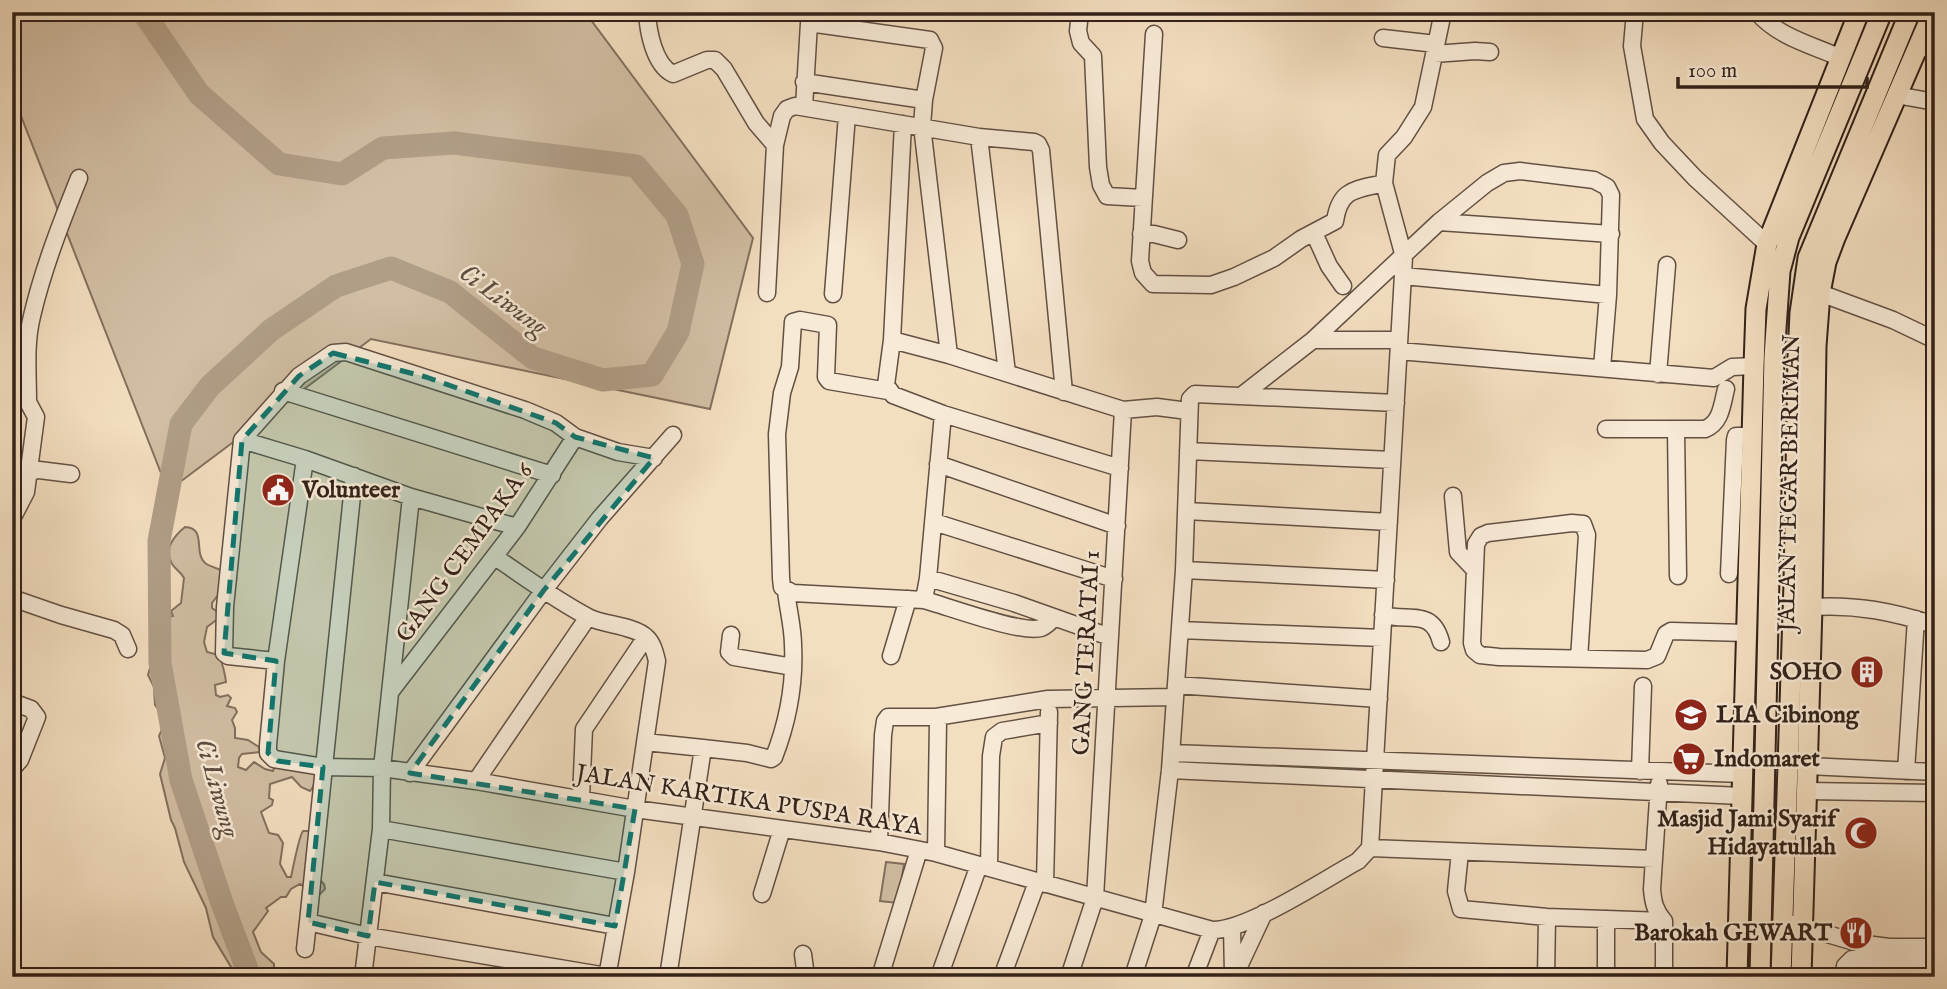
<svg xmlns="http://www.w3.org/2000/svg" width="1947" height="989" viewBox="0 0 1947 989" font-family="'IM FELL English',serif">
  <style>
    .green { fill: #d2bea4; stroke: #82705e; stroke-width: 2 }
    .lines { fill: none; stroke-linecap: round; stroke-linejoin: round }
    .river { stroke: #b19e87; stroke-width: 23 }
    .minor-casing { stroke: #625043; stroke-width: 19 }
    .major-casing { stroke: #322119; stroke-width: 23 }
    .minor { stroke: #f7ead6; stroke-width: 16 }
    .major { stroke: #f3dec0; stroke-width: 19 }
    .marked { fill: #0f766e; fill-opacity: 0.2; stroke: #0f766e; stroke-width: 5; stroke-dasharray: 14 9; stroke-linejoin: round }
    .labels { text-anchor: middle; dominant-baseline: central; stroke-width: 5; stroke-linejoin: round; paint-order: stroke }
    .street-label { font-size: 24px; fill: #322119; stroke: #f7ead6 }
    .poi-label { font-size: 24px; font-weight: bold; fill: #322119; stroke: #f7ead6; text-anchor: start }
    .water-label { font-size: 26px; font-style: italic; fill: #5e4d40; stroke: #f7ead6 }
  </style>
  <rect width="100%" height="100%" fill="#f3dec0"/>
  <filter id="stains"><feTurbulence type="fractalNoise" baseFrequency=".00286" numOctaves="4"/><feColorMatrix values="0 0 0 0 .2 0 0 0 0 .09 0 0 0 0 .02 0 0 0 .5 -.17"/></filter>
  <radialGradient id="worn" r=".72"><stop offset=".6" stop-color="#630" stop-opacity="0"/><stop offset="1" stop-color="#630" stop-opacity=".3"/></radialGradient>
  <path class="green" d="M12,12H585L753,238L710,409L371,339L168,491L12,93Z
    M185,527C207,528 193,552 205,563C209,566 216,568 221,570V591L212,603V608L219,613V618L207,627L204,642L207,652L219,655C222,663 225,673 226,682L215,685L216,695L220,697L228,695L231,698L227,706L235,708L237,712L232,720L235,728V738L248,740L259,747L260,752L242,754L239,758L238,767L246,770L254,762L265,769L273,771L276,763L296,771L302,765L317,773L313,787L310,791L301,787L292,777L270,784L269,798L273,800L272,805L261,812L269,833L278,835L283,843L280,864L287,877H291C293,868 299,836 303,831H311L314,874L324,884L325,889L318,896L300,884L291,889L286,897H281L266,908L268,911L253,932L261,952L274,964V977H237L213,937L206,908L184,862L175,828L171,820L160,774L165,758L159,736L166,720L155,705L154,687L148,675L153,658L151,630L157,618L173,616L171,611L181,603L184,578C181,572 176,570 172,564C163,549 174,536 185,527Z
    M886,862L904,864L898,903L880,901Z"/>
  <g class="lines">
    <path class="river" d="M143,12L199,94L279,164L342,174L383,148L454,143L636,166L677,215L693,264L678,332L652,375L603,380L533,358L450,292L391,268L336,286L271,330L210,386L181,424L159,541L160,663L181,780L222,903L250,977"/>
    <defs>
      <path id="minor" d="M647,12C648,31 654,65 673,74L707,60H715L724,69L756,123L775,145
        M1080,12L1078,31L1081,43L1093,56L1098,167L1101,185L1107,196L1143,198
        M1635,12L1632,46L1645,119L1662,143L1695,178L1767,244
        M1757,12C1778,37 1812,45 1841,58
        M1154,34L1140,261L1143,273L1153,284L1211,285L1234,277L1274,258L1301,239L1335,221C1340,188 1356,190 1384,183
        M1383,38L1436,44
        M1918,46L1935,50
        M1434,54L1475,51L1490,52
        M804,82L924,100
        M1896,95L1935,102
        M804,107L809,23L930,40L934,48L924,100L922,126L949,355
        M903,124L892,340L886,385L893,395L943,414L1120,468
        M979,137L1007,373
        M1439,222L1611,234
        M1314,233L1329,266L1343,286
        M1141,234H1154L1178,240
        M1403,276L1608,295
        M767,293L775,145L782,116L787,109L795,106L979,137L1034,142L1038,144L1041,150L1064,392
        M1820,293L1893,320L1935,340
        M833,294L847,115
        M892,340L949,355L1123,410L1157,407L1188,411
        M1313,340H1399
        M1399,351L1714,378L1732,367L1754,366
        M1658,374L1667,265
        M12,390L28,402L36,417L26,492L12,519
        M283,391L552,475
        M888,391L829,381L826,377L828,325L800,320L793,322L790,367L782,393L777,434L781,578L782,587L793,593L924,600
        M1241,396L1313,340L1439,222L1487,183L1504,173L1520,171L1594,180L1607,187L1611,195L1608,295L1602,368
        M28,402C28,373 25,344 32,316C43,269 61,223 79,178
        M943,414L928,578L924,600C947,606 1021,634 1041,628C1046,626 1051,621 1054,617
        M1606,429H1705C1721,423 1722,405 1726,389
        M1676,429L1678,576
        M242,440L305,459L411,497L517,527
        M1188,451L1392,460
        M305,459L276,661L268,745V753L274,759L323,767L382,768L476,781L635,809L879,842L936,853L1212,930C1247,931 1325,879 1358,861L1370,848L1404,257L1384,183L1387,155L1404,137L1423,107L1443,12
        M938,464L1117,526
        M29,472L39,470L71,474
        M354,476L308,922L368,936L607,976
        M1453,496L1458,552L1475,570
        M1187,511L1389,522
        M934,522L1114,579
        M495,557C526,578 557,601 590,618C606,625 635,626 646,637C653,643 655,653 657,661L626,872L607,977
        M1184,570L1386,580
        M1729,574L1735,440L1736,436H1752
        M928,578L1014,603L1110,637
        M12,598L61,615L114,630L122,635L128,649
        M1812,607C1856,604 1893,612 1935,625
        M1383,615C1410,622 1432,608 1441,642
        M1180,630L1382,638
        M731,635L729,652L734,657L793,667
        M891,656L908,599
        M1579,659L1587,535L1583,524L1572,523L1488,533L1481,536L1476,544L1472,643L1474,650L1480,655L1499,657L1647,660L1657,656L1666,634L1671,631L1747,633
        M276,661L228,656L224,653L225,607L242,440L299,376L333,353L346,352L525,410L556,423L575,437L618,452L654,458
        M1176,685L1379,699
        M391,691L517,527L575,437
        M12,702L31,709L37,717L20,760L12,769
        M645,742L703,748L668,977
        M703,748L747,753L771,759L774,757C788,721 795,684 793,645C793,628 788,609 786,591
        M1172,753L1742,774
        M1808,766L1935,772
        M1170,770L1742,796
        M1640,771L1643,686
        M1906,771L1916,619
        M410,773L544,590L600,518L673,435
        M476,781L588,617
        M1659,784L1652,889C1653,902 1655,911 1664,921V977
        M1807,791L1935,793
        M581,798L584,729L646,637
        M381,829L626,872
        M879,842L883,735L885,721L888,717H936L1048,699L1175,697
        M1370,848L1654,859
        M1460,852L1456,891L1461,909L1547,917L1664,921
        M936,853L938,721L936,717
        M989,867L991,756L994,737L1002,731L1049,723
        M375,882L615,926
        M1045,884L1049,712
        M762,894L782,829
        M1793,924L1858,943L1889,947H1935
        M1232,927L1233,974
        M305,949L308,922
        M803,954L806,977
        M363,977L381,829L382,768L411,497
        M880,977L919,850
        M939,977L979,865
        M1002,977L1037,882
        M1069,977L1095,898L1123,410
        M1133,977L1153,915L1170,770L1184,570L1190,399L1195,394L1396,403
        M1194,977L1212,930
        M1234,977L1264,913
        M1546,977L1547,917
        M1606,977V919
        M1844,977L1845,966L1852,959H1935"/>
      <path id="major" d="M1737,977L1754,366L1756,309L1767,244L1859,12
        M1760,977L1774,357L1780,271L1789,237L1882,12
        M1781,977L1794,583L1798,357L1800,313L1808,258L1910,12
        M1801,977L1812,607L1816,346L1820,293L1826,262L1835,238L1933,12"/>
    </defs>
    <use href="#minor" class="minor-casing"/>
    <use href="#major" class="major-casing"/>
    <use href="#minor" class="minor"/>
    <use href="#major" class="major"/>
  </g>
  <path class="marked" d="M333,353L426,377L556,423L575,437L654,458L544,590L410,773L635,809L615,926L375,882L368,936L308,922L323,767L278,761L268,753L276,661L224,653L242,440L299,376Z"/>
  <defs>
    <symbol id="civic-disc" viewBox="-11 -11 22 22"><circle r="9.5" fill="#8f2418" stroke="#f7ead6"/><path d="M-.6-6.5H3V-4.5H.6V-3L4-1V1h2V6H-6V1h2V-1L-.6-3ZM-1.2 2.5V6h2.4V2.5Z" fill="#fff"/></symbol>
    <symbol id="building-disc" viewBox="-11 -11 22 22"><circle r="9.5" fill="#8f2418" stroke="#f7ead6"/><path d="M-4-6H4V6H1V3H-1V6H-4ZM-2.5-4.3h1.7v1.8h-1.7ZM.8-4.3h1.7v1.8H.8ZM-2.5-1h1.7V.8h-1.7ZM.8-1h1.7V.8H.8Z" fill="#fff"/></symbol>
    <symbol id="school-disc" viewBox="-11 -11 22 22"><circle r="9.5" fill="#8f2418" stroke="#f7ead6"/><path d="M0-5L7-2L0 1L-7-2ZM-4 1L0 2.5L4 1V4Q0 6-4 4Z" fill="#fff"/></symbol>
    <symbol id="supermarket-disc" viewBox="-11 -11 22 22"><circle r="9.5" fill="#8f2418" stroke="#f7ead6"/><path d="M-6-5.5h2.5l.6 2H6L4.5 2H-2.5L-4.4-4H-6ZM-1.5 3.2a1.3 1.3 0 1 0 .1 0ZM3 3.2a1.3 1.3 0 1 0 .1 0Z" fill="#fff"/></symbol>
    <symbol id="mosque-disc" viewBox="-11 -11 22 22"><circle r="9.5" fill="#8f2418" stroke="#f7ead6"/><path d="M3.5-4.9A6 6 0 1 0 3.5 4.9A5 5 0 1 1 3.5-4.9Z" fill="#fff"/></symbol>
    <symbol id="restaurant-disc" viewBox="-11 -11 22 22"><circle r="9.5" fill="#8f2418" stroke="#f7ead6"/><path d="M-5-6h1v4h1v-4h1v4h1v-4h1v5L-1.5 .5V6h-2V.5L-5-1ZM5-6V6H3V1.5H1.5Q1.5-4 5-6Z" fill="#fff"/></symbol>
  </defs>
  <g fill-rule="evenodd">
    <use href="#civic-disc" x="259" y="471" width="38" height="38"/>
    <use href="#building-disc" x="1848" y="653" width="38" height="38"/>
    <use href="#school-disc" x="1672" y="696" width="38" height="38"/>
    <use href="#supermarket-disc" x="1670" y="740" width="38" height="38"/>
    <use href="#mosque-disc" x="1842" y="814" width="38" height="38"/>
    <use href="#restaurant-disc" x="1837" y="914" width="38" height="38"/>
  </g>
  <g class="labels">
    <g class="street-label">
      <text transform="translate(1790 483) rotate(-89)">JALAN TEGAR BERIMAN</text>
      <text transform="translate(465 553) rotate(-54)">GANG CEMPAKA 6</text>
      <text transform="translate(1087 653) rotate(-87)">GANG TERATAI 1</text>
      <text transform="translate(749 801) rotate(9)">JALAN KARTIKA PUSPA RAYA</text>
    </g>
    <g class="poi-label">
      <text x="302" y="490">Volunteer</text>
      <text x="1842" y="672" text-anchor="end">SOHO</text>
      <text x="1716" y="715">LIA Cibinong</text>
      <text x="1714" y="759">Indomaret</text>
      <text x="1836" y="819" text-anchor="end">Masjid Jami Syarif<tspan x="1836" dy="28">Hidayatullah</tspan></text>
      <text x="1832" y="933" text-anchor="end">Barokah GEWART</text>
    </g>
    <g class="water-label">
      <text transform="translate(503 300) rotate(36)">Ci Liwung</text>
      <text transform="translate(217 788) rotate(74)">Ci Liwung</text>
    </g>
  </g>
  <rect width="1947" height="989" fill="none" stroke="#f3dec0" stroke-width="42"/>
  <rect x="14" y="14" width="1919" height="961" fill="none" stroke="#322119" stroke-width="3.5"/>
  <rect x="21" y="21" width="1905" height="947" fill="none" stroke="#322119" stroke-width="2"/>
  <path d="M1678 77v10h189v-10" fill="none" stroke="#322119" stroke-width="3.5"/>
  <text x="1688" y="77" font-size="21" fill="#322119" stroke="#f7ead6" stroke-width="5" paint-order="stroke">100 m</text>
  <rect width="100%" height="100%" filter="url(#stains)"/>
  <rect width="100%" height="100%" fill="url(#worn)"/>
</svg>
